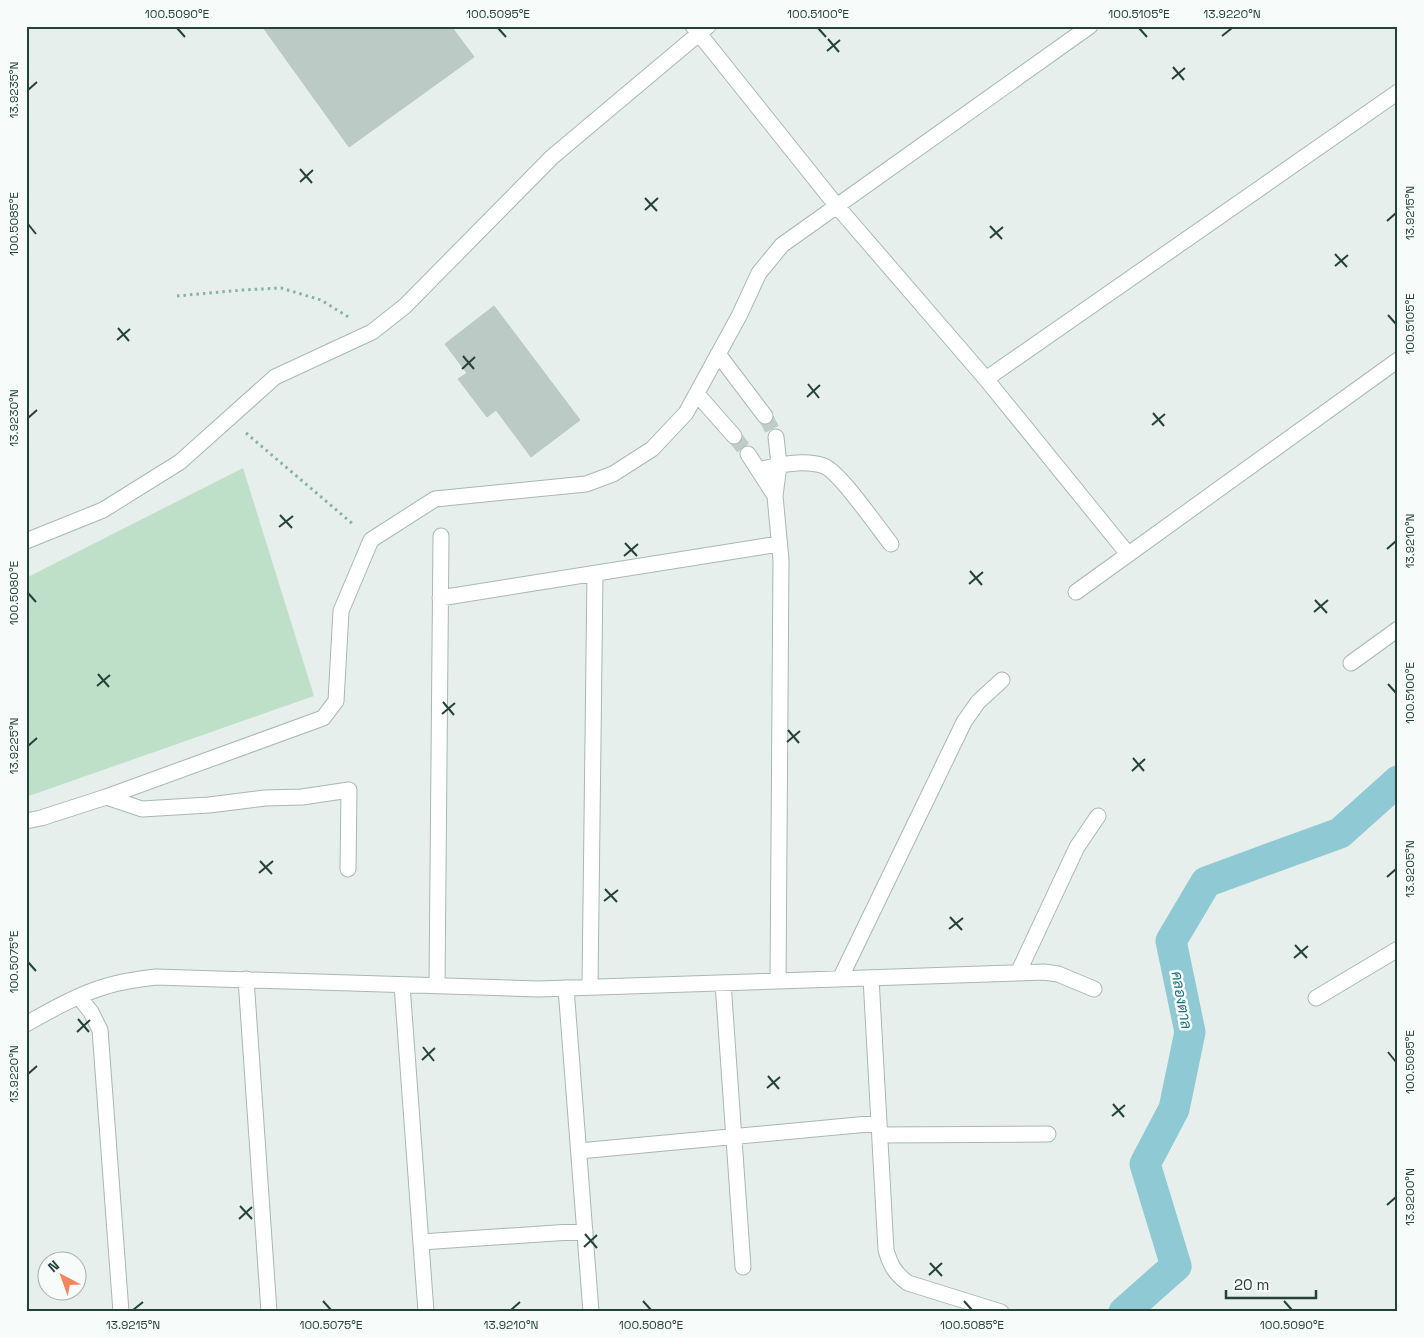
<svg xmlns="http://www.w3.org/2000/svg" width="1424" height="1338" viewBox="0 0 1424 1338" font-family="'Space Grotesk',Sarabun,sans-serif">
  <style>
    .green { fill: #bfe0c8 }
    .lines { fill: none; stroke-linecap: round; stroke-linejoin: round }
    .canal { stroke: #8ec9d4; stroke-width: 31 }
    .building { fill: #bbcac4; stroke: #b8c9c2 }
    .minor-tunnel { stroke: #bfccc8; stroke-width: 15; stroke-dasharray: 15 8; stroke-linecap: butt }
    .minor-casing { stroke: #a8b8b2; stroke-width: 17 }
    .path { stroke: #86b3a5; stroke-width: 3; stroke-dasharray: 2.5 4; stroke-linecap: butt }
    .minor { stroke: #fff; stroke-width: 15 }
    .ticks { fill: none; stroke: #24423a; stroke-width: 2 }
    .labels { text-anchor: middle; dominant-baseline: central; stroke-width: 5; stroke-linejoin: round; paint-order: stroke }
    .water-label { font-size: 15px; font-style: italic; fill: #1c6f80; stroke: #f7fbf9 }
    .neatline { fill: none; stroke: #24423a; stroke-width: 2 }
    .ticks-label { font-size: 12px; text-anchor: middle; fill: #24423a }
  </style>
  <rect width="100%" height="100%" fill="#e6efeb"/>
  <path class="green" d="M243,468L314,696L26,797V578Z"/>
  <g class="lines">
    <path class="canal" d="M1124,1312L1176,1266L1145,1164L1174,1109L1190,1032L1171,941L1206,882L1340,833L1398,781"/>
  </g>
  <path class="building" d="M262,26H451L474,57L349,147Z
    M494,306L580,420L531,457L496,410L487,417L458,379L467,373L445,344Z"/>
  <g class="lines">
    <path class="minor-tunnel" d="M765,416L776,437
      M734,436L748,454"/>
    <defs>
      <path id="minor" d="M693,26L836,205L986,379L1128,554
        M718,354L765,416
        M986,379L1398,92
        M697,394L734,436
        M776,437L779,465L775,496L781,560L778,981
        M748,454L775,496
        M759,470C778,465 804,459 824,466C840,472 878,528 891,544
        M26,541L103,510L180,462L275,377L372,332L405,306L552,157L708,26
        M1076,592L1398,360
        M440,598L779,544
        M1351,663L1398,629
        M106,797L323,718L336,701L341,611L371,540L435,499L586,484L613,474L652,449L686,413L739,316L759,273L782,245L1090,26
        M26,821L41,818L106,797L142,809L209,805L265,798L302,797L349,790L348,869
        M1018,973L1077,847L1098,816
        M871,978L886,1250C890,1264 895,1274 908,1283L1001,1312
        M246,979L269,1312
        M840,979L964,722L978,702L1002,680
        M723,983L743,1267
        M402,985L426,1312
        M437,986L441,536
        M590,987L595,574
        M566,988L591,1312
        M79,997L91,1012L100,1030L121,1312
        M1316,998L1398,949
        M26,1024C51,1010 79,994 107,986C123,981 139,979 156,977L538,989L1044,972L1058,974L1094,989
        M880,1135L1048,1134
        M579,1151L879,1123
        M421,1242L585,1231"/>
    </defs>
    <use href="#minor" class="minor-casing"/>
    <path class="path" d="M177,296L242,290L281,288L321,300L350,318
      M246,433L354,525"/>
    <use href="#minor" class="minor"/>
  </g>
  <path class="ticks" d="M177,28L185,37M498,28L506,37M818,28L826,37M1139,28L1147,37M1222,36L1232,28M828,39L839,52M827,51L840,40M1173,67L1184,80M1172,79L1185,68M28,90L37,82M300,169L312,183M300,182L313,170M645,198L657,211M645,210L658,198M1387,221L1396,213M28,224L36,234M990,226L1002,239M990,238L1003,227M1335,254L1347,267M1335,266L1348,255M1388,315L1396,324M118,328L129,341M117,340L130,329M463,356L474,369M462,369L475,357M808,384L819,398M807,397L820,385M1153,413L1164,426M28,418L37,410M1152,425L1165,414M280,515L292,528M279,527L293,516M625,543L637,556M1387,549L1396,541M624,556L638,544M970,571L982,585M969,584L983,572M28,593L36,602M1315,600L1327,613M1314,612L1328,600M98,674L109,687M1388,684L1396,693M97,686L110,675M443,702L454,715M442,714L455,703M788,730L799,743M787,742L800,731M28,746L37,738M1133,758L1144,771M1132,771L1145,759M260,861L272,874M259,873L273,861M1387,877L1396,869M605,889L617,902M604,901L618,890M950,917L962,930M949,929L963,918M1295,945L1307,958M1294,958L1308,946M28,962L36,971M78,1019L89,1032M77,1032L90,1020M423,1047L434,1061M1388,1052L1396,1062M422,1060L435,1048M28,1074L37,1066M768,1076L779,1089M767,1088L780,1077M1113,1104L1124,1117M1112,1116L1125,1105M1387,1205L1396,1197M240,1206L252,1219M239,1219L252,1207M585,1234L597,1248M584,1247L597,1235M930,1263L942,1276M929,1275L942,1263M323,1301L331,1310M643,1301L651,1310M964,1301L972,1310M1284,1301L1292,1310M133,1310L143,1302M511,1310L520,1302"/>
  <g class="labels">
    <g class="water-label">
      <text transform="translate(1182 1000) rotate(80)">คลองตาล</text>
    </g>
  </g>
  <rect width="1424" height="1338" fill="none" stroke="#f7fbf9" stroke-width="55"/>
  <g transform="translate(62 1276) rotate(319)"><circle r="24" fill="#f7fbf9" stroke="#a3b1ad"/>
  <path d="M0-4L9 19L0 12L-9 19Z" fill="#f4845f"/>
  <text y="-8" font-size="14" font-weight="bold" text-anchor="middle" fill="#24423a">N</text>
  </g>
  <path d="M1226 1290v8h90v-8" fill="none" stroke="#24423a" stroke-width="2.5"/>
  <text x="1234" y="1290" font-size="15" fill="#24423a" stroke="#f7fbf9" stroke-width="4" paint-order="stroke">20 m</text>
  <rect x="28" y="28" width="1368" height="1282" class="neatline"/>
  <g class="ticks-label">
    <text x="177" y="18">100.5090°E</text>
    <text x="498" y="18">100.5095°E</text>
    <text x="818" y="18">100.5100°E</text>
    <text x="1139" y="18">100.5105°E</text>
    <text x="1232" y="18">13.9220°N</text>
    <text transform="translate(14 90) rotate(-90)" y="4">13.9235°N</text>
    <text transform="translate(1410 213) rotate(-90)" y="4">13.9215°N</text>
    <text transform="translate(14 224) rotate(-90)" y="4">100.5085°E</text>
    <text transform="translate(1410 324) rotate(-90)" y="4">100.5105°E</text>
    <text transform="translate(14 418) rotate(-90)" y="4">13.9230°N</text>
    <text transform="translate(1410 541) rotate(-90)" y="4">13.9210°N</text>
    <text transform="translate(14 593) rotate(-90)" y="4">100.5080°E</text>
    <text transform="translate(1410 693) rotate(-90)" y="4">100.5100°E</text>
    <text transform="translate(14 746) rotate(-90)" y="4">13.9225°N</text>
    <text transform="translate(1410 869) rotate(-90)" y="4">13.9205°N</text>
    <text transform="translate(14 962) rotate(-90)" y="4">100.5075°E</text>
    <text transform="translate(1410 1062) rotate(-90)" y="4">100.5095°E</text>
    <text transform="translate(14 1074) rotate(-90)" y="4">13.9220°N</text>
    <text transform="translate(1410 1197) rotate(-90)" y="4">13.9200°N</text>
    <text x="133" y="1329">13.9215°N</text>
    <text x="331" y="1329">100.5075°E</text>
    <text x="511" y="1329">13.9210°N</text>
    <text x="651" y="1329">100.5080°E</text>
    <text x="972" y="1329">100.5085°E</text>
    <text x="1292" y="1329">100.5090°E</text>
  </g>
</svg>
